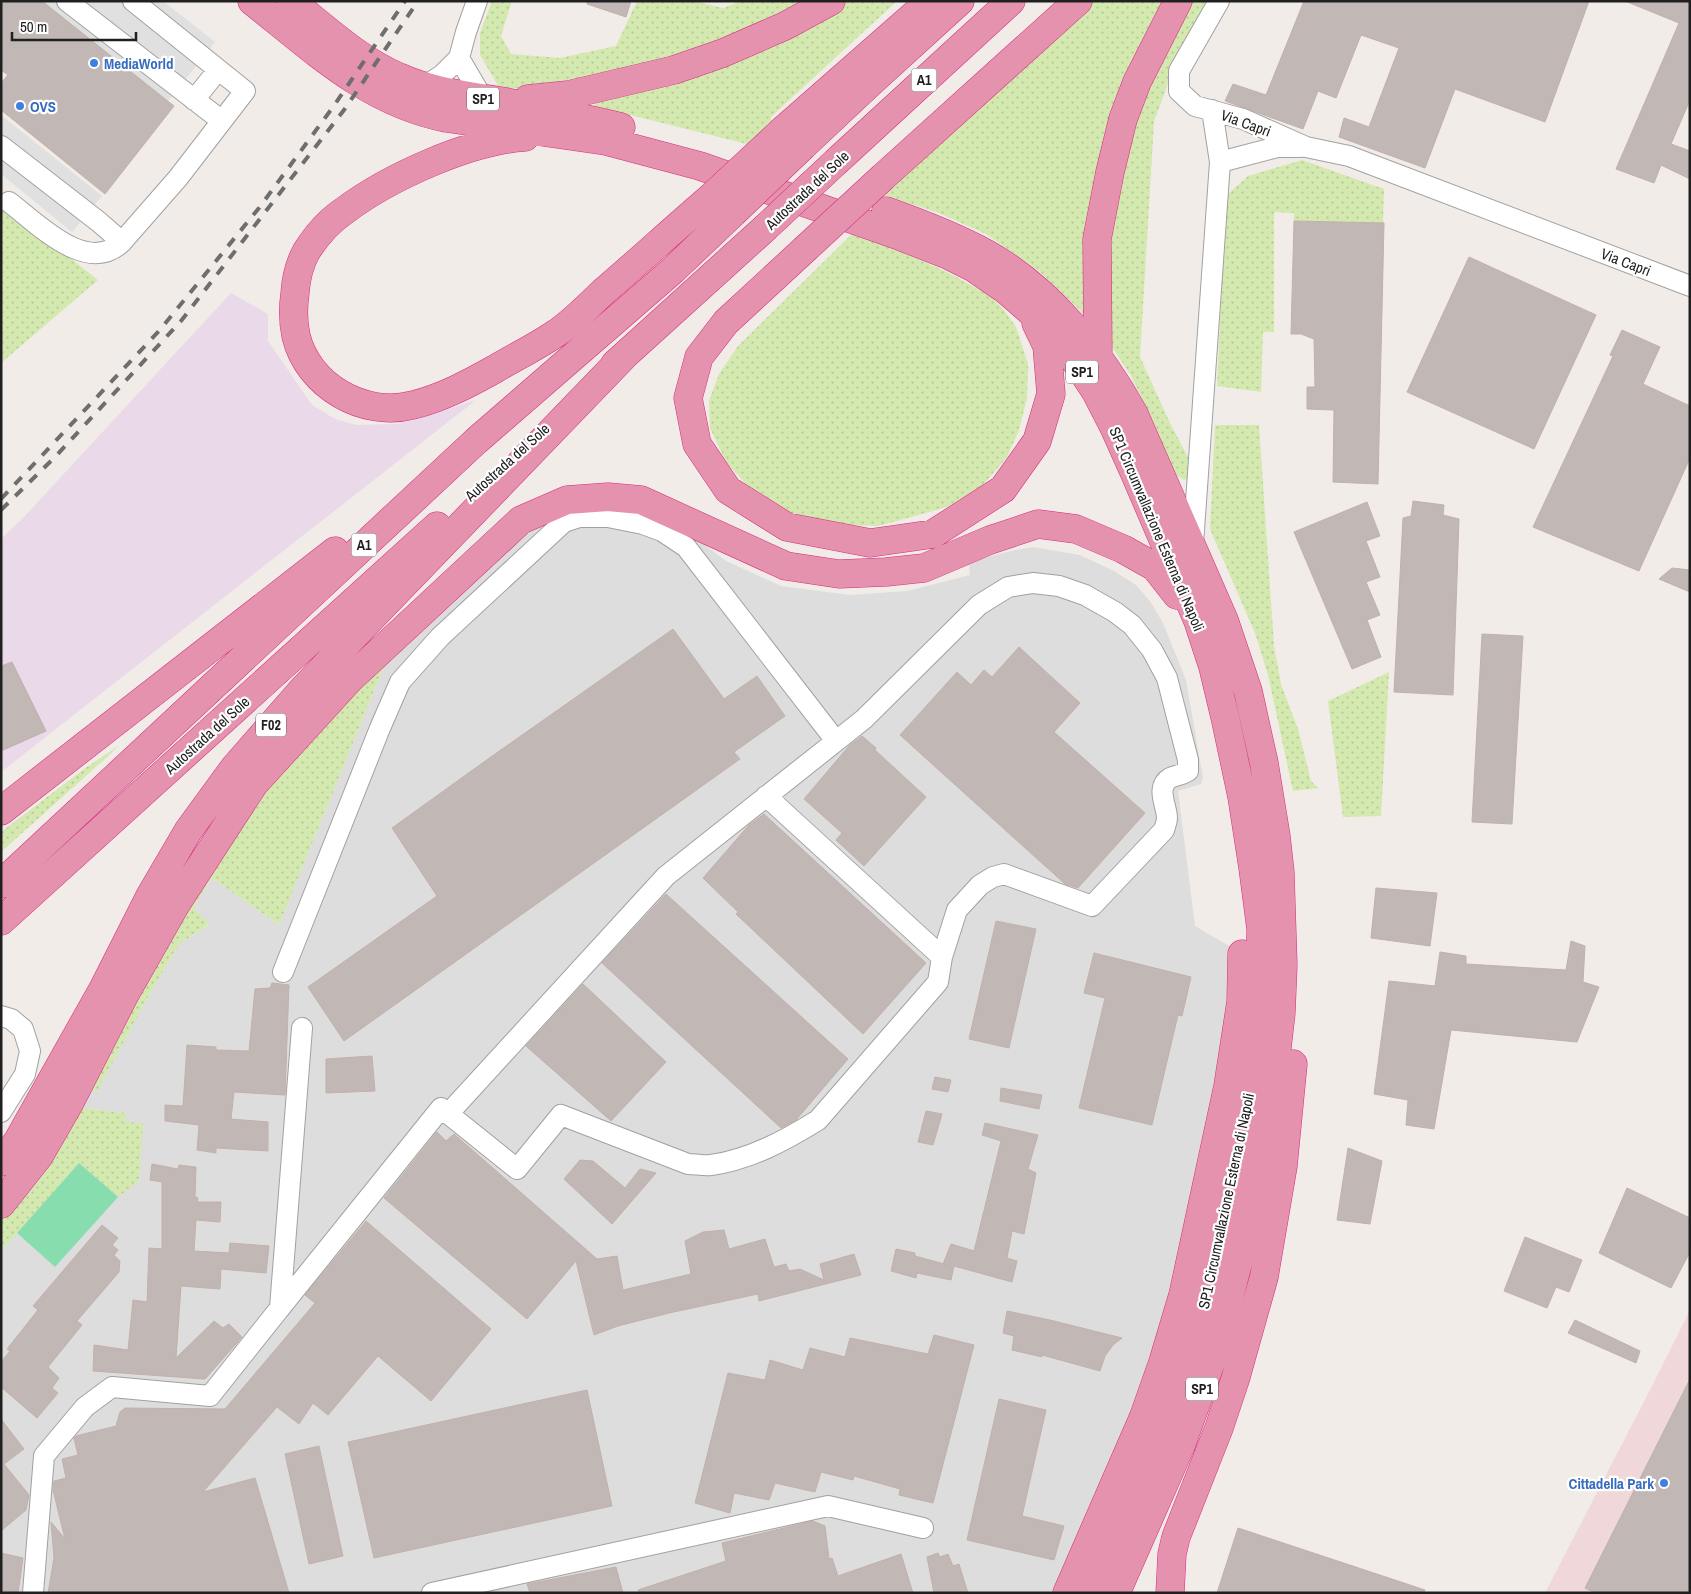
<svg xmlns="http://www.w3.org/2000/svg" width="1691" height="1594" viewBox="0 0 1691 1594" font-family="'Archivo Narrow',sans-serif">
  <style>
    .residential { fill: #deddde }
    .commercial { fill: #f0d7da }
    .industrial { fill: #e9d9e9 }
    .grass { fill: url(#grass-dots) }
    .pitch { fill: #88ddaf }
    .parking { fill: #e0e0e0 }
    .building { fill: #c1b7b4; stroke: #c2b1aa }
    .lines { fill: none; stroke-linecap: round; stroke-linejoin: round }
    .minor-casing { stroke: #a1a1a1; stroke-width: 22 }
    .highway-casing { stroke: #d72c80; stroke-width: 29 }
    .minor { stroke: #fff; stroke-width: 20 }
    .highway { stroke: #e592ae; stroke-width: 28 }
    .rail { stroke: #6e6e6e; stroke-width: 4; stroke-dasharray: 10 10; stroke-linecap: butt }
    .highway-bridge-casing { stroke: #d72c80; stroke-width: 29; stroke-linecap: butt }
    .highway-bridge { stroke: #e592ae; stroke-width: 28 }
    .shop-dot { fill: #3f7fe0; stroke: #fff; stroke-width: 2 }
    .labels { text-anchor: middle; dominant-baseline: central; stroke-width: 4.5; stroke-linejoin: round; paint-order: stroke }
    .shield { fill: #fff; stroke: #636363; stroke-width: 1 }
    .shield-label { font-size: 14px; font-weight: bold; fill: #202020 }
    .shop-label { font-size: 15px; font-weight: bold; fill: #366cbe; stroke: #fff; text-anchor: start }
    .street-label { font-size: 15px; fill: #202020; stroke: #fff }
  </style>
  <defs>
    <pattern id="grass-dots" width="8" height="8" patternUnits="userSpaceOnUse" patternTransform="scale(1.25)"><rect width="8" height="8" fill="#d4e9af"/><path d="M2 2h.1M6 6h.1" fill="none" stroke="#b6c896" stroke-width="1.8" stroke-linecap="round"/></pattern>
  </defs>
  <rect width="100%" height="100%" fill="#f1ece7"/>
  <path class="residential" d="M561,511L692,535L726,561L781,586L850,595L907,591L970,575L969,562L1015,550L1033,547L1080,555L1114,571L1136,585L1150,601L1163,623L1186,680L1203,778L1201,784L1178,791L1195,926L1234,949L1230,1029L1194,1208L1148,1376L1117,1453L1053,1593H1V1251L79,1163L125,1122V1113L77,1107L148,997L179,944L209,925L193,908L212,878L279,925L382,671L431,616L530,526Z"/>
  <path class="commercial" d="M1690,1310V1593H1545L1650,1390Z"/>
  <path class="industrial" d="M231,293L268,314V341L312,405L335,419L356,425L397,424L415,420L476,400L1,772V539L24,517Z"/>
  <path class="grass" d="M492,1H512L501,36L511,54L560,58L616,46L637,1H694L723,8L741,1H810L664,64L552,87L500,89L480,55V33Z
    M843,1H897L771,117V122L747,144L594,106L596,100Z
    M1087,1H1172L1133,77L1088,318L1039,271L986,234L939,213L883,195Z
    M1189,1H1209L1172,71L1164,95L1154,121L1140,357L1170,423L1192,465L1190,478L1184,480L1174,474L1155,425L1131,376L1112,347L1108,294V236L1131,127Z
    M1302,160L1384,189L1383,223L1294,221V213L1274,212V332H1263L1261,392L1217,386L1226,196L1248,176Z
    M1,204L98,280L1,363Z
    M855,231L947,272L991,296L1004,310L1016,327L1028,364L1027,398L1019,430L1007,457L983,485L947,507L879,526L837,525L789,512L753,492L726,462L710,428L709,401L719,374L738,346Z
    M1215,425H1259L1274,646L1281,684L1298,729L1311,781L1318,788L1293,791L1268,675L1255,633L1210,529Z
    M431,616L382,671L279,925L212,878L193,908L210,924L179,944L148,997L97,1091L85,1090L190,897L293,752Z
    M1389,672L1381,816L1343,817L1328,701Z
    M118,746L107,757L1,852V832L84,769Z
    M77,1107L126,1113L125,1122L143,1123L139,1181L118,1197L79,1163L1,1251V1218L25,1190Z"/>
  <path class="pitch" d="M79,1163L118,1197L55,1267L17,1233Z"/>
  <path class="parking" d="M42,1H163L215,42L168,101Z
    M1,115L102,196L72,232L1,174Z"/>
  <path class="building" d="M1,1H42L174,106L105,194L1,110V83L8,75L1,70Z
    M587,1H631L626,17L587,4Z
    M1304,1H1589L1545,122L1455,89L1425,168L1339,137L1344,118L1369,127L1399,48L1361,35L1336,98L1318,91L1303,129L1225,101L1233,84L1266,95Z
    M1625,1H1690V100L1671,144L1690,151V179L1661,165L1654,183L1616,169L1679,23Z
    M1294,221L1384,223L1378,484L1333,482L1334,410L1307,409V387H1315L1314,339L1301,334H1291Z
    M1469,257L1596,315L1534,449L1407,392Z
    M1622,330L1660,347L1643,384L1690,406V458L1639,571L1533,527L1613,356L1610,355Z
    M1413,501L1444,505L1443,515L1459,519L1453,695L1394,692L1403,518L1411,516Z
    M1367,502L1380,536L1366,541L1380,577L1366,582L1380,615L1367,620L1381,657L1352,669L1294,532Z
    M1672,568L1690,570V592L1659,579Z
    M673,629L724,699L757,676L785,716L734,752L740,759L344,1041L308,987L437,896L392,828L488,759Z
    M1482,634L1523,636L1512,824L1472,822Z
    M1019,647L1080,703L1054,732L1145,813L1078,888L1065,884L900,735L957,672L971,685L984,670L992,677Z
    M12,662L46,731L1,751V666Z
    M862,736L876,748L875,750L926,797L864,866L836,840L842,833L804,799L849,746Z
    M764,814L926,963L863,1034L736,914L738,912L703,878L749,825Z
    M1376,888L1437,893L1430,946L1371,938Z
    M666,894L848,1059L796,1120L781,1128L602,963Z
    M996,921L1036,929L1009,1048L969,1039Z
    M1571,941L1585,946L1583,982L1599,987L1577,1042L1451,1030L1434,1129L1406,1125L1408,1100L1374,1094L1389,981L1435,986L1440,952L1466,956V964L1566,970Z
    M1094,953L1191,977L1182,1016L1178,1015L1152,1125L1079,1108L1105,998L1084,993Z
    M272,983L289,985L285,1095L234,1092L231,1119L268,1122V1151L216,1148V1153L197,1150L199,1125L165,1121V1105L183,1106L187,1045L216,1047V1050L249,1051L255,989L270,988Z
    M583,984L666,1062L611,1121L526,1046Z
    M372,1056L375,1091L326,1093V1059Z
    M935,1077L951,1080L948,1092L932,1089Z
    M1001,1088L1042,1095L1039,1109L1000,1101Z
    M926,1111L942,1114L933,1145L918,1142Z
    M985,1123L1038,1135L1028,1169L1036,1173L1024,1234L1012,1231L1007,1258L1017,1261L1012,1282L954,1266L951,1280L917,1273L916,1278L891,1271L896,1249L915,1253V1256L948,1265L943,1264L951,1244L974,1251L1001,1141L982,1135Z
    M437,1132L446,1141L454,1134L597,1259L617,1256L623,1290L691,1274L685,1241L703,1232L724,1230L729,1249L765,1239L774,1267L786,1264L789,1271L800,1269L824,1280L820,1264L854,1254L861,1275L759,1301L758,1294L669,1313L618,1326L594,1335L576,1261L527,1319L384,1198Z
    M1348,1148L1382,1161L1370,1224L1337,1220Z
    M580,1160L593,1161L625,1188L640,1169L656,1173L612,1224L564,1179Z
    M152,1164L178,1169L179,1165L196,1167L195,1197L198,1198L197,1202H221L220,1222L196,1220L194,1251L229,1253L230,1243L269,1246L266,1273L221,1269L220,1289L181,1286L176,1358L214,1321L223,1328L229,1324L242,1337L205,1379L93,1371L94,1345L128,1350L133,1300L147,1302L149,1248L162,1249V1182L150,1180Z
    M1627,1188L1690,1218V1252L1671,1288L1599,1253Z
    M366,1221L491,1329L431,1401L378,1356L328,1415L313,1403L299,1424L277,1407L203,1492L255,1478L289,1593H48L54,1558L51,1522L65,1539L53,1490L54,1481L66,1478L62,1459L78,1455L74,1438L76,1436L116,1426L120,1412L125,1408L225,1409L315,1303L305,1295Z
    M102,1225L118,1238L112,1245L118,1250L114,1255L120,1261L119,1272L77,1321L82,1325L48,1367L59,1378L52,1388L58,1393L37,1418L1,1387V1362L10,1351L7,1349L38,1310L33,1306Z
    M1525,1237L1582,1260L1569,1292L1556,1287L1547,1308L1504,1291Z
    M1007,1311L1050,1320L1122,1338L1113,1345L1105,1356L1100,1371L1042,1355V1357L1012,1350L1014,1336L1003,1333Z
    M1575,1320L1640,1351L1636,1363L1568,1333Z
    M934,1335L974,1345L933,1503L899,1495L900,1489L854,1476L853,1480L821,1472L815,1492L775,1483L769,1500L734,1493L730,1513L695,1503L728,1373L765,1380L770,1360L803,1370L810,1348L845,1357L850,1338L928,1354Z
    M1690,1379V1593H1595L1585,1588Z
    M587,1390L612,1506L374,1558L348,1442Z
    M999,1399L1046,1410L1022,1516L1064,1526L1054,1560L967,1540Z
    M1,1419L24,1449L4,1464L29,1495L26,1510L1,1531Z
    M319,1446L343,1556L309,1564L285,1454Z
    M813,1521L825,1526L829,1559L832,1558L838,1576L901,1554L913,1593H639L638,1590L726,1561L722,1543Z
    M1238,1528L1425,1590L1424,1593H1217Z
    M1,1553L23,1558L18,1593H1Z
    M938,1553L940,1557L948,1554L953,1566L959,1564L968,1593H934L927,1557Z
    M616,1567L623,1593H530L527,1584Z"/>
  <g class="lines">
    <defs>
      <path id="minor" d="M67,1L222,121
        M1219,1L1179,71V91L1195,106L1243,119L1306,147L1349,156L1690,286
        M459,58L483,99
        M425,86L442,75L459,58L466,32L477,1
        M194,100L218,70
        M1,146L99,222L122,242L178,178L245,91L133,1
        M1220,162L1277,147H1301
        M9,202C37,223 87,276 122,242
        M1193,544L1220,162L1212,110
        M766,796L942,957
        M283,972L380,728L400,682L440,637L564,522L579,517H608L643,524L662,531L686,547L836,741
        M1,1016L11,1019L23,1029L30,1051L25,1074L1,1112
        M280,1308L441,1108L517,1169L561,1115L688,1164C696,1164 704,1166 711,1165C749,1160 786,1140 818,1120L938,982L942,957L957,910L980,885L993,877L1004,874L1092,906L1164,830C1165,826 1167,822 1167,818C1167,806 1155,787 1170,778C1176,775 1180,776 1188,771V760L1167,678L1152,650L1132,625L1115,612L1085,595L1059,586L1033,583L1008,587L979,605L864,719L666,876L448,1114
        M33,1593L44,1456L85,1407L112,1387L210,1396L280,1308L302,1028
        M432,1593L828,1506L923,1528"/>
      <path id="highway" d="M252,1C314,50 367,102 446,118L606,141L700,166L897,235L948,255L974,268L1006,290L1030,311L1052,333L1076,362L1096,392L1114,427L1135,474L1198,621L1213,667L1225,717L1242,797L1253,868L1261,929L1259,1014L1250,1095L1241,1145L1215,1266L1203,1310L1175,1395L1157,1444L1090,1593
        M291,1C325,28 359,60 399,77C431,92 472,96 506,102C544,110 583,118 621,127
        M528,99L568,95L674,70L723,53L785,26L831,1
        M782,131L930,1
        M525,137C469,141 389,177 344,211C329,221 316,236 306,252C299,265 296,279 295,293C293,307 293,322 296,336C308,386 364,418 413,405C442,398 470,383 495,369C515,357 536,347 555,334C572,323 588,306 603,292C639,261 674,229 710,198
        M803,146L869,84L960,1
        M838,160L1011,1
        M883,177L1078,1
        M886,211C920,223 954,236 987,254C1049,289 1100,352 1134,414L1224,620L1248,691L1264,763L1276,836L1280,872L1283,965L1281,1013L1271,1100L1247,1227L1225,1314L1211,1362L1181,1445L1116,1593
        M804,250L726,322L699,357L688,398L697,444L728,490L787,527L870,543L933,534L1003,489L1037,441L1051,394L1047,346L1036,323
        M1098,357L1097,239L1110,172L1123,119L1137,82L1178,1
        M615,364L764,229
        M1,811L335,551
        M1,884L476,441L673,270L733,213
        M1,921L437,526
        M1,1162L17,1142L103,989L150,896L188,831L234,768L303,689L628,352
        M1,1204L39,1156L70,1102L125,994L176,904L254,784L349,680L521,520L567,500L608,497L641,500L786,566L839,574L886,572L924,568L990,540L1038,524L1076,529L1123,549L1155,567L1177,595
        M1067,1593L1144,1416L1163,1362L1183,1295L1228,1086L1241,1002L1242,954
        M1170,1593L1172,1554L1176,1537L1219,1428L1235,1380L1264,1277L1283,1166L1293,1064"/>
    </defs>
    <use href="#minor" class="minor-casing"/>
    <use href="#highway" class="highway-casing"/>
    <use href="#minor" class="minor"/>
    <use href="#highway" class="highway"/>
    <path class="rail" d="M1,499L159,331L259,208L333,107L405,1
      M1,510L55,457L181,321L344,110L418,1"/>
    <defs>
      <path id="highway-bridge" d="M710,198L782,131
        M733,213L803,146
        M764,229L838,160
        M804,250L883,177"/>
    </defs>
    <use href="#highway-bridge" class="highway-bridge-casing"/>
    <use href="#highway-bridge" class="highway-bridge"/>
  </g>
  <g class="shop-dot">
    <circle cx="94" cy="63" r="5"/>
    <circle cx="20" cy="106" r="5"/>
    <circle cx="1664" cy="1483" r="5"/>
  </g>
  <g class="labels">
    <g class="shield">
      <rect x="911.5" y="68.5" width="25" height="23" rx="4"/>
      <rect x="467" y="87.5" width="32" height="23" rx="4"/>
      <rect x="1066" y="360.5" width="32" height="23" rx="4"/>
      <rect x="351.5" y="533.5" width="25" height="23" rx="4"/>
      <rect x="256" y="713.5" width="30" height="23" rx="4"/>
      <rect x="1186" y="1377.5" width="32" height="23" rx="4"/>
    </g>
    <g class="shield-label">
      <text x="924" y="80">A1</text>
      <text x="483" y="99">SP1</text>
      <text x="1082" y="372">SP1</text>
      <text x="364" y="545">A1</text>
      <text x="271" y="725">F02</text>
      <text x="1202" y="1389">SP1</text>
    </g>
    <g class="shop-label">
      <text x="104" y="63">MediaWorld</text>
      <text x="30" y="106">OVS</text>
      <text x="1654" y="1483" text-anchor="end">Cittadella Park</text>
    </g>
    <g class="street-label">
      <text transform="translate(1246 123) rotate(20)">Via Capri</text>
      <text transform="translate(807 190) rotate(-43)">Autostrada del Sole</text>
      <text transform="translate(1626 262) rotate(21)">Via Capri</text>
      <text transform="translate(507 462) rotate(-42)">Autostrada del Sole</text>
      <text transform="translate(1157 529) rotate(67)">SP1 Circumvallazione Esterna di Napoli</text>
      <text transform="translate(207 735) rotate(-42)">Autostrada del Sole</text>
      <text transform="translate(1226 1201) rotate(-78)">SP1 Circumvallazione Esterna di Napoli</text>
    </g>
  </g>
  <rect width="1691" height="1594" fill="none" stroke="#202020" stroke-width="5"/>
  <path d="M12 32v8h124v-8" fill="none" stroke="#202020" stroke-width="2.5"/>
  <text x="20" y="32" font-size="15" fill="#202020" stroke="#ffffff" stroke-width="4" paint-order="stroke">50 m</text>
</svg>
